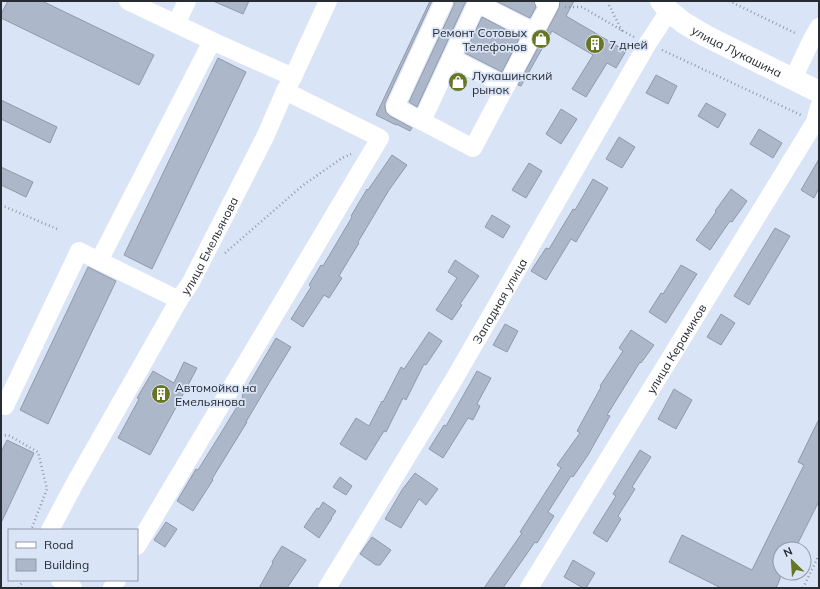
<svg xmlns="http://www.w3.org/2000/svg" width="820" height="589" viewBox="0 0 820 589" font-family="Mulish,sans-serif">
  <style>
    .building { fill: #acb7c9; stroke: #909aab }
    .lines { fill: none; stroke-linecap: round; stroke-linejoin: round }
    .path { stroke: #939baa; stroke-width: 2.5; stroke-dasharray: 1 3; stroke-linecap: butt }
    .minor { stroke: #fff; stroke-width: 18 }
    .major { stroke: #fff; stroke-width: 22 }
    .labels { text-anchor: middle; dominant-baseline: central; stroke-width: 3.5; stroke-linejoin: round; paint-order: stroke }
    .poi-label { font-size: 12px; fill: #272b32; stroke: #d9e4f7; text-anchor: start }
    .street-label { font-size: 12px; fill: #272b32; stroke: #d9e4f7 }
  </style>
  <rect width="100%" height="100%" fill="#d9e4f7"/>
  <path class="building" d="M8,1H42L154,55L139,85L1,18V14Z
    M213,1H249L243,14Z
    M430,1H432L385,103V107L386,112L390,116L412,128L410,131L396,124V125L376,115Z
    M454,1H466L417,107L409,102L454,5Z
    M496,1H534L536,7L530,18Z
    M560,1H574L566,16L626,51L616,68L607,63L586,97L572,89L593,55L552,31L521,86L518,85L559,8Z
    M482,17L520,37L502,72L465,53Z
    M218,58L246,72L152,269L124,255Z
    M656,75L677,86L668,104L646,93Z
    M1,100L57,127L50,143L1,119Z
    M706,103L726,114L718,128L698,116Z
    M561,109L577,119L561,144L546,134Z
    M759,129L782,143L773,158L750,144Z
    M619,137L635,147L622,168L606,159Z
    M392,155L407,165L389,190L358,242L359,243L339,276L342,278L329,298L324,295L303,327L291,319L311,287L309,285L321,265L323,266L352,217L351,216L367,189L368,190Z
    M819,159V188L814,198L801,190Z
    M529,163L542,171L526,198L512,190Z
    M1,167L33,182L26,197L1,185Z
    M593,179L608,188L576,242L571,239L546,280L531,271L546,248L549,249L573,209L575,210Z
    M731,189L747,201L732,222L730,221L710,250L696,240L716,212L715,211Z
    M492,215L510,226L503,238L485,227Z
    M775,228L790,236L749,305L734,296Z
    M455,260L479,276L460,304L462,305L452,320L436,310L457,278L448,272Z
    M681,265L697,274L666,323L649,312L661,293L663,294Z
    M88,267L116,281L48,424L20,410Z
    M721,314L735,323L721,345L707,337Z
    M505,324L518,331L507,352L493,345Z
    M631,330L654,345L641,363L640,362L607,415L610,416L588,455L573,477L571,476L548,512L554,516L537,543L535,542L503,588H484L522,533L520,532L561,468L557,465L580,433L577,431L601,387L600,386L623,351L619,348Z
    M429,332L442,341L426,365L424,364L406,400L403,398L386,432L384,431L366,460L340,444L356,418L369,426L382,401L383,402L401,367L404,369Z
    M276,338L291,347L269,383L246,422H247L212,479L213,480L193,511L177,501L196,469L198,470L221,433L243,397L242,396Z
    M184,362L197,368L187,387L150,455L118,438L139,399L137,398L153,371L174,383Z
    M477,371L491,378L477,404L480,406L473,420L468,418L443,458L429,449L444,425L446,426Z
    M674,389L692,400L676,429L658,419Z
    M819,419V501L795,549H780V579L776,588H721L669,562L682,535L752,570L804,465L798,462Z
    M7,440L34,453L1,523V452Z
    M640,450L651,457L632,487L635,489L618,516L621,519L607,542L593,533L616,496L613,494Z
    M415,473L438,489L426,505L419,499L401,528L385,519L402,490Z
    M340,477L352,486L346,495L333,487Z
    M323,502L336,511L331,518H332L319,538L304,527L317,508L319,509Z
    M166,522L177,529L165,547L154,540Z
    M372,537L391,550L380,565H376L360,554Z
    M282,546L306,560L287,588H259L273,563L272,562Z
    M573,560L595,573L586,588H583L564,577Z"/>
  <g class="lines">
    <path class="path" d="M609,1V5L622,31
      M729,1L797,34
      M565,7H582L623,31L634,37
      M662,50L801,115
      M1,205L57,229
      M225,253L302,186L342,158L351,154
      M1,436L8,435L38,452L47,489L31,530
      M19,588L23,580
      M803,588L819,555"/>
    <g class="minor">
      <path d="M128,1L212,41L293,77"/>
      <path d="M444,1L395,107L473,148L550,3L544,1"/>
      <path d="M477,3L534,32"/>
      <path d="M176,24L187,1"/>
      <path d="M451,58L506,86"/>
      <path d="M793,79L811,41L819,27"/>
      <path d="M422,121L478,1"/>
      <path d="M99,261L212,41"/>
      <path d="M5,406L79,251L179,300"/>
      <path id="s1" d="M50,530L75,483L179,300L191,282L265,137L285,91L293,77L328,1"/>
      <path d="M137,546L380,138L285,91"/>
      <path d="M60,580L73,588"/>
      <path d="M112,588L117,580"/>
      <path id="s2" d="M327,588L453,381L648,43L669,11"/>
      <path id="s3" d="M529,588L815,122L819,107"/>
    </g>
    <path class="major" id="s4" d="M661,1L669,11L684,23L706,36L819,92"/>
  </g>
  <defs>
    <symbol id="shop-disc" viewBox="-11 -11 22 22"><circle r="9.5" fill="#677622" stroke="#d9e4f7"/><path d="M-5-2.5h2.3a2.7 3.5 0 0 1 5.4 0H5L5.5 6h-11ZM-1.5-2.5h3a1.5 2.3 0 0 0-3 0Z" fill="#fff"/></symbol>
    <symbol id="building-disc" viewBox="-11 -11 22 22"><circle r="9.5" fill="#677622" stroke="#d9e4f7"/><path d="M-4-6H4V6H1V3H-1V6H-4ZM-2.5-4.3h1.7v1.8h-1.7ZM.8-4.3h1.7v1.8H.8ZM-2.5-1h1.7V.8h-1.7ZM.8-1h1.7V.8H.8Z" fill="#fff"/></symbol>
  </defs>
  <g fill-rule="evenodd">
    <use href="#shop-disc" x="530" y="28" width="22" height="22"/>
    <use href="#building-disc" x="584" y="33" width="22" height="22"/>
    <use href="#shop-disc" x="447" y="71" width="22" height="22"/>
    <use href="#building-disc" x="150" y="383" width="22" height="22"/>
  </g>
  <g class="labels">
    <g class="poi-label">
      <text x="527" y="32" text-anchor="end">Ремонт Сотовых<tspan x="527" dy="14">Телефонов</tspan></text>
      <text x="609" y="44">7 дней</text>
      <text x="472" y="75">Лукашинский<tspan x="472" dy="14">рынок</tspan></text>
      <text x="175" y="387">Автомойка на<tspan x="175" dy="14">Емельянова</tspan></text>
    </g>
    <g class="street-label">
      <text stroke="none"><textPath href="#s4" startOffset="92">улица Лукашина</textPath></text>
      <text stroke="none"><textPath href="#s1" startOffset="326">улица Емельянова</textPath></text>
      <text stroke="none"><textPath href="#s2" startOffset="335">Западная улица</textPath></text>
      <text stroke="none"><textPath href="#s3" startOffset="281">улица Керамиков</textPath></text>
    </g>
  </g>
  <rect width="820" height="589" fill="none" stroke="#272b32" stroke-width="4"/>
  <rect x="8" y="529" width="130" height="52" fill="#d9e4f7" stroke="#929aa8"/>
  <rect x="16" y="542" width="20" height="6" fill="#ffffff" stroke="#929aa8"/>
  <text x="44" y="549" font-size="12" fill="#272b32">Road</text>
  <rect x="16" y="559" width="20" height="12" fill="#acb7c9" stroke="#929aa8"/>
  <text x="44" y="569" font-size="12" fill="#272b32">Building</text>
  <g transform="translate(792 561) rotate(335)"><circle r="19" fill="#d9e4f7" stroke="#929aa8"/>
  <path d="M0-3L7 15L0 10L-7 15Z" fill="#677622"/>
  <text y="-6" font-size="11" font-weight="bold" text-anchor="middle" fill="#272b32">N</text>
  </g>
</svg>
